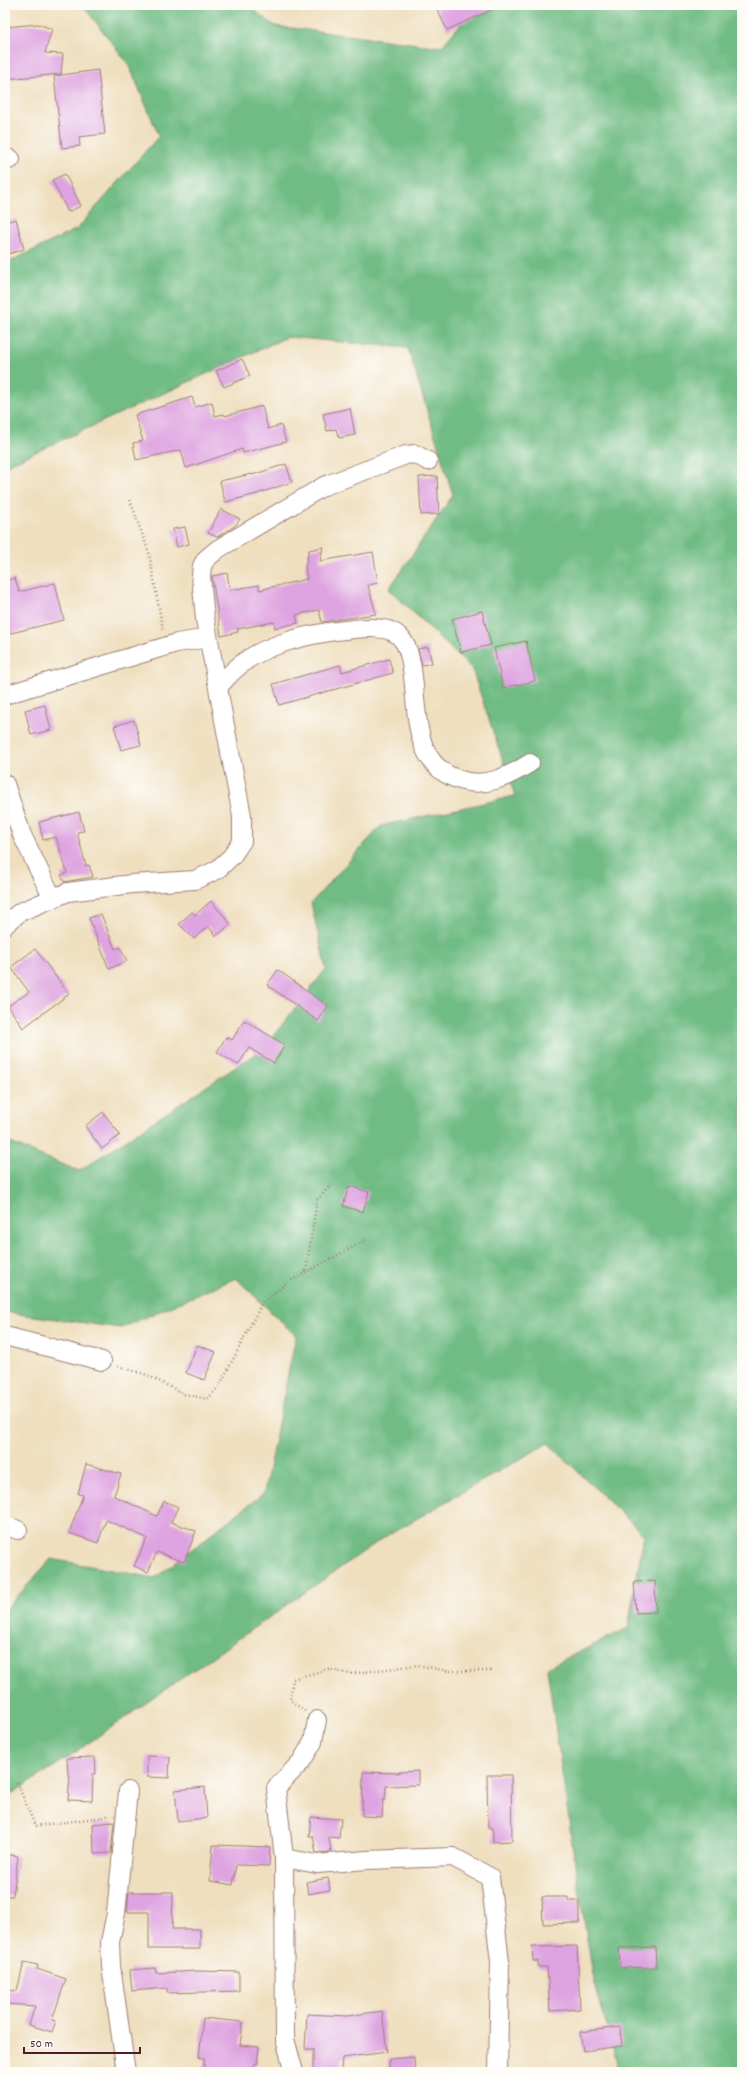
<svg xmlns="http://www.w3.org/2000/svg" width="747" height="2077" viewBox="0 0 747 2077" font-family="Dekko,sans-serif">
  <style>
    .forest { fill: #70bc84; stroke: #5d6e58 }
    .building { fill: #dea3e1 }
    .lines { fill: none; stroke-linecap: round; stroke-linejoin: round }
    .street-casing { stroke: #9c7f75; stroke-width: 20 }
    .path { stroke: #9c7f75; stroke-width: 2.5; stroke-dasharray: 1 3; stroke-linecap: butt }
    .street { stroke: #fff; stroke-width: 18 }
  </style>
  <rect width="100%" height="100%" fill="#fdfcf7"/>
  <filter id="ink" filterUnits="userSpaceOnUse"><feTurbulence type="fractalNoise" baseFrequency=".025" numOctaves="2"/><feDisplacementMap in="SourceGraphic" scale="8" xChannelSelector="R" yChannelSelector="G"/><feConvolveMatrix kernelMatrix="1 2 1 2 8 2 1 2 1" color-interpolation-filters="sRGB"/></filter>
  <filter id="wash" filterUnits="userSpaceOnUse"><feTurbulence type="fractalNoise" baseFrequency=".012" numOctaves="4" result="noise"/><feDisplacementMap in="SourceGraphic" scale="16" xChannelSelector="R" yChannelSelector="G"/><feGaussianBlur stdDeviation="0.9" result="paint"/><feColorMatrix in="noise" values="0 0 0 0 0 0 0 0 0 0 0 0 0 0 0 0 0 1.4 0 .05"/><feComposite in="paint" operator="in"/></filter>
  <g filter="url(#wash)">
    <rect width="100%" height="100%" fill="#efdfbf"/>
    <path class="forest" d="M79,5H247L275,26L441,47L477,5H742V2072H620L594,1981L577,1877L547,1668L628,1628L644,1535L548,1443L383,1538L67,1758L5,1798V1610L51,1559L155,1578L264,1493L296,1336L236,1278L121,1328L5,1312V1141L79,1171L263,1049L326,969L311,903L381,826L515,796L472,669L389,589L453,495L408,348L287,337L5,466V264L77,229L159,136L129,65L85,8Z"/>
    <g id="blocks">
      <path class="building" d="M445,5H502L447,30L437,9Z
        M38,24L52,29L45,53L63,54L61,74L5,79V27Z
        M98,70L105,134L79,137L80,146L62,148L54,76Z
        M65,174L81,206L68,212L52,180Z
        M16,219L24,249L5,255V222Z
        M242,359L250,376L224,387L216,371Z
        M192,397L195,407L212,402L215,416L224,414L225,416L262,406L268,429L281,425L286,442L243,453L242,449L186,468L181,450L136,460L133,443L143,441L135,415Z
        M350,408L355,435L339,438L336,429L327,431L323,414Z
        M286,464L292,482L257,494L225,502L220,481L252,474V475Z
        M437,476L439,514L421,515L419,477Z
        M221,509L240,519L235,526L217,537L208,533Z
        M185,527L189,544L177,547L173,529Z
        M323,547L320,561L373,552L378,583L368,585L376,614L322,622L319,610L296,615L298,623L275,628L274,622L237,629L238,632L221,636L212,576L227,573L230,590L259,585V590L307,579L305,567L309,550Z
        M15,578L19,592L55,583L64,620L7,634L5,624V581Z
        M482,611L491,645L461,652L452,619Z
        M526,641L535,681L503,688L494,648Z
        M428,647L432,663L422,665L418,649Z
        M389,659L393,673L279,705L273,684L340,665L342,672Z
        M45,705L51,730L31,735L25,710Z
        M134,720L141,745L121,750L114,726Z
        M79,812L84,831L77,832L86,866L89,865L93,877L64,882L61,875L67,873L56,837L43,840L39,822Z
        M211,901L231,924L216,936L208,926L194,939L179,924L192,912L195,915Z
        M101,914L115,949L120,947L127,961L109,969L89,918Z
        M35,949L69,994L23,1028L8,1006L29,992L11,967Z
        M278,970L328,1006L318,1021L267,985Z
        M244,1020L285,1045L274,1063L249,1048L238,1065L217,1052L226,1037L232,1040Z
        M103,1112L120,1135L102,1149L85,1126Z
        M349,1186L369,1192L363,1212L343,1206Z
        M197,1345L216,1352L204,1380L186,1373Z
        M86,1464L121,1474L114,1496L157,1516L164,1501L178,1507L171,1522L196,1531L184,1562L157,1552L148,1572L134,1566L147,1538L106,1520L98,1543L69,1533L83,1495L78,1494Z
        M655,1581L656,1612L636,1613L634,1582Z
        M147,1756L170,1757L169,1778L147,1777Z
        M95,1757L96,1774H93L92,1801L68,1800L70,1775H68L67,1758Z
        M418,1771V1785L386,1786L385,1800H383L382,1817L362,1816L363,1772L399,1773V1772Z
        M487,1775H511L512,1841L493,1842V1828H488Z
        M205,1787L207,1818L178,1821L175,1790Z
        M311,1817L341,1819L339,1838L329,1837L331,1852L316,1853L313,1836H309Z
        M114,1822L111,1853L94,1854L93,1824Z
        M213,1845L270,1847L269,1866L236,1865L233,1885L210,1881Z
        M5,1854L18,1856L13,1896H5Z
        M328,1878L330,1890L308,1894L306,1882Z
        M129,1892H173L172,1929H200V1949H149V1912H127Z
        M542,1897H568V1901H579V1923L543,1924Z
        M577,1946L580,2009L550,2011L547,1967H538V1961H533L532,1947Z
        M655,1947L656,1967L620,1968L619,1948Z
        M24,1962L38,1965L37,1969L66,1979L52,2020L56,2021L52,2032L29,2025L35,2006L5,2004V1990L17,1991Z
        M155,1968L156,1973L199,1971L239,1972V1991L167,1993V1988L132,1991L130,1970Z
        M382,2011L387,2052L342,2058L341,2072H313V2049H305L307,2014L347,2016Z
        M203,2018L243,2022L240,2045L259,2047L257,2064H254V2072H204V2058H199Z
        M620,2027L622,2046L583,2051L580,2032Z
        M414,2057L415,2072H389V2059Z"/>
    </g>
  </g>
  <g filter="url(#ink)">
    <use href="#blocks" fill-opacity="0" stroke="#9c7f75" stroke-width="1"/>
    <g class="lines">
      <defs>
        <path id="street" d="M5,161L11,159
          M218,687C225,680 231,672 239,666C260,647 301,636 329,632C346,630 385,622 399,636C407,644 409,653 411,663C419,703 409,762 457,779C484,789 508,777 530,763
          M5,695L177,643L208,638
          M5,784L22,835L53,899
          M5,925L20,912L68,892L132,884L195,880L217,870L232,856L242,841V816L205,619L201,576L202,566L206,559L218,549L324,486L406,455L415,454L428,461
          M5,1336L102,1361
          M5,1525L18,1530
          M284,1858L317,1864L367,1860L453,1857L490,1877L500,1962L498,2072
          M126,2072L111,1966L110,1942L116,1913L128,1791
          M294,2072L285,2039L284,1858L276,1788L301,1762L313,1742L317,1720"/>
      </defs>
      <use href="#street" class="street-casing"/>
      <path class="path" d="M130,500L149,553L163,630
        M306,1271L317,1200L331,1185
        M118,1366L147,1375L184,1394L207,1399L219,1387L262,1303L288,1282L366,1240
        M305,1711L290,1700L293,1679L328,1669L349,1674L418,1665L447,1671H494
        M17,1782L35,1826L104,1817L109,1815"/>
      <use href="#street" class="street"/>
    </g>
  </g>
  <rect width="747" height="2077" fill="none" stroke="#fdfcf7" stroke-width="20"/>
  <path d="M24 2047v6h116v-6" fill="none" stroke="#4a1f2b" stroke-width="2"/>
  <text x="30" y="2047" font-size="12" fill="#4a1f2b" stroke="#fdfcf7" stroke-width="3" paint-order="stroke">50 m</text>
</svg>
